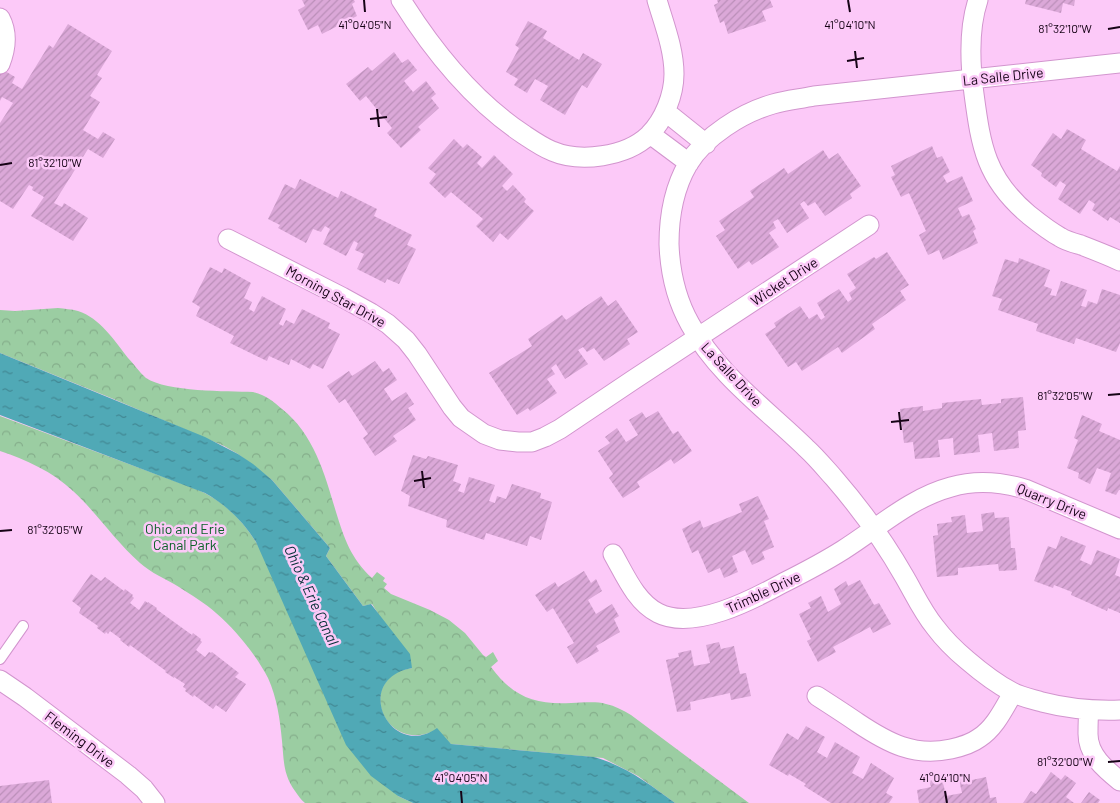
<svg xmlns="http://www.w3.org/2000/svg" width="1120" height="803" viewBox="0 0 1120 803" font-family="Barlow,sans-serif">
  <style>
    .forest { fill: url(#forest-crowns) }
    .water { fill: url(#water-ripples) }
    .building { fill: url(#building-hatch) }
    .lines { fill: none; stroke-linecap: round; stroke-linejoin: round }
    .service-casing { stroke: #d295ce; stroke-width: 12 }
    .minor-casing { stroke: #d295ce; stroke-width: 21 }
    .service { stroke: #fff; stroke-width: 10 }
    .minor { stroke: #fff; stroke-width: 19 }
    .ticks { fill: none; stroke: #160316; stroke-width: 2 }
    .labels { text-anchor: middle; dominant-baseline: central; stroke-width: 5; stroke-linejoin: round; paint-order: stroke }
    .street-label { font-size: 14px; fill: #160316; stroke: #fcc9f8 }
    .park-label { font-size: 14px; fill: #0b6128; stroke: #fcc9f8 }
    .water-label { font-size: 15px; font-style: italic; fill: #033036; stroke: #fcc9f8 }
    .ticks-label { font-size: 12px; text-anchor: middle; fill: #160316; stroke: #fcc9f8; stroke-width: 5; stroke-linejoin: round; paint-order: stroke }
  </style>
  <defs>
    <pattern id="forest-crowns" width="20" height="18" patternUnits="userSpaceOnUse" patternTransform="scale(1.25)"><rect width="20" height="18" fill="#9bcda2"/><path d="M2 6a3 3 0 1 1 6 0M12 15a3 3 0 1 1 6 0" fill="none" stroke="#85ae8b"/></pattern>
    <pattern id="water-ripples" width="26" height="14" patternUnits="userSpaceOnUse" patternTransform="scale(1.25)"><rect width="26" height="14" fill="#50a9b6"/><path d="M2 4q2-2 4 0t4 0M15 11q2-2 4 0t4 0" fill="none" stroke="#418793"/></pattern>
    <pattern id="building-hatch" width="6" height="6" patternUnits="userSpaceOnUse" patternTransform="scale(1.25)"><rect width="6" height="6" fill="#dba8d8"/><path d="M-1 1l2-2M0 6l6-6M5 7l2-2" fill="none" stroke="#bb8fb9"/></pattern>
  </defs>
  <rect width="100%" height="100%" fill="#fcc9f8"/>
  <path class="forest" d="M58,308C65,309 71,309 78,311C100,318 114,340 128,358C134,364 139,372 146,378C167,392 227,391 253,392C265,395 273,401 282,409C314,434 325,475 336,512C344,538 351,559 372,578L377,572L385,578L383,581L387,584L384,588L391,594L430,610L449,620L465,633L483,655L486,657L493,652L498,661L491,667C513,697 535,705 571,703C583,703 595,701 606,704C615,706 623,710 631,715L749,803H675L638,776L603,758L451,744L434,731C389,751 360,693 397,672C401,670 407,669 412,668L372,604L363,606L326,556L330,548L272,480L238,454L224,446L111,398L0,353V310L15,311Z
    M0,416L196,489C222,500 241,518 256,542L398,796L413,803H305C301,800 298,795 295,791C283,774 284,761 282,741C280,719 277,698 268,678C257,656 235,629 216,613C205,603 191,595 179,587C166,579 151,573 140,563C115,541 97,513 73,491C53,472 25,459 0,451Z"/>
  <path class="water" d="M0,353L205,437L238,454L253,464L272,480L330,548L326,556L363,606L371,604L410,654L412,668C350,680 391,761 437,728L451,744L594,757C626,766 649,784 675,803H413L398,796L371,776L346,745L256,542C243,521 226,505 205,493L0,415Z"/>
  <path class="building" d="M302,0H354L355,2L352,4L357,16L322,34L318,25L308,30L298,10L305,6Z
    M717,0H770L773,7L762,11L766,21L728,34L724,21L720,23L714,5L718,3Z
    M1026,0H1075L1074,6L1063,3L1061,13L1025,4Z
    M528,21L547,31L543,38L579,60L583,53L602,64L587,88L582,85L565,115L540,100L548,86L535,79L527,93L514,85L518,79L506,72L519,48L515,45Z
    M68,24L112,51L97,75L102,78L90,96L100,102L83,130L98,139L103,132L115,139L103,158L88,149L54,203L62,207L64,203L88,218L73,241L31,216L44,197L32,190L33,187L29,185L13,209L0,201V123L13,103L2,97L0,101V68L15,77L12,83L22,89L49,45L53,48Z
    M394,52L402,63L408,59L417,70L404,81L413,92L426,81L436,94L431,98L439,108L418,127L421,130L401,148L387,133L392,128L366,96L360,101L346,84L368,67L372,71Z
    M1067,129L1086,140L1081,149L1117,171L1120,166V223L1110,217L1108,221L1092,210L1095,204L1089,200L1080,214L1058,199L1066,185L1060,181L1056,187L1041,176L1042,173L1031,165L1053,133L1061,139Z
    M454,139L463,148L467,144L482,157L477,163L482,168L494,155L513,174L502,186L507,191L513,185L526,199L524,202L534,211L508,240L500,233L493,242L476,226L483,219L451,192L445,198L429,183L436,174L428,168Z
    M932,146L937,158L942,156L950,172L943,176L947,183L962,176L973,201L958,208L962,217L969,214L976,229L973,231L978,243L943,260L939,250L928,255L919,235L926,231L909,193L901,197L891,177L895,175L891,166Z
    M823,150L829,159L838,153L861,186L850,194L852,198L825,216L815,202L808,206L804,201L800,204L809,218L787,233L778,219L773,222L776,228L769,233L779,247L752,265L749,261L738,269L716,236L725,230L719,221L754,197L750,191L784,168L788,174Z
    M300,179L338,198L341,191L377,209L374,216L412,235L407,245L416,249L399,284L387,279L385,283L357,269L364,254L355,250L358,243L354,241L346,256L323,244L330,229L325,226L321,232L313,229L306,243L278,228L280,225L268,219L285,184L295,189Z
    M887,252L909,285L900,291L906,300L872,324L875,329L842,353L838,347L802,371L796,362L788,367L765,334L776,327L774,323L800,306L809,319L817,314L821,320L825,317L817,303L839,289L848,302L852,299L849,293L856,288L847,274L874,257L876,259Z
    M1019,258L1050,270L1044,286L1052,289L1050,295L1056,296L1061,281L1087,290L1081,306L1086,307L1088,301L1097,304L1102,289L1120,295V343L1116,352L1076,338L1074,344L1036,331L1038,324L998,310L1002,299L992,296L1005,259L1018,263Z
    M210,267L222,273L224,268L251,283L244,298L252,302L249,309L254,312L262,296L286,309L279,324L283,326L286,320L294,324L302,309L330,323L328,328L340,334L323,369L313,364L310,369L291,359L289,365L269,356L267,361L230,343L234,336L196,316L200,307L192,302Z
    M601,296L608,306L616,300L638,332L627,339L630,344L604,361L594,348L587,352L583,347L578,350L588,364L565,379L556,364L551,368L555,374L547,379L557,393L530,411L528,408L517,415L489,373L532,346L528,339L562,315L566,320Z
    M375,361L383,372L389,368L397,380L384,389L392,401L406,392L414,404L408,408L416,420L393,436L397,441L375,456L363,438L368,434L345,399L339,403L327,386L349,371L352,376Z
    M1023,397L1026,430L1018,431L1019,448L994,451L992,433L978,435L980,452L954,455L953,438L938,440L940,457L915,459L913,442L904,443L900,409L923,406V411L942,408V403L981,399L982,405L1001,403V399Z
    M658,411L673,434L678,431L692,451L674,464L671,459L637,482L640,487L623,498L609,478L613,474L598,451L610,443L605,437L617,428L626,442L638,435L629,420L642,412L646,418Z
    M1082,415L1102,424L1099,431L1120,440V490H1119L1116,495L1105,491L1111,473L1097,468L1090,484L1078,478L1079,473L1067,468L1078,440L1074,438Z
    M413,455L426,459L428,456L458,465L453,481L461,484L458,491L464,493L469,477L495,485L489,501L495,503L497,496L506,499L512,484L541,493L540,498L552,502L541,540L530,536L527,546L486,533L484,540L446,527L447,520L408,506L410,496L401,491Z
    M758,496L769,519L764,521L774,547L762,552L765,559L752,565L745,550L732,556L738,572L724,578L720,568L708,573L698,550L692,553L682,529L700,520L703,528L742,512L739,504Z
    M994,512L995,518L1009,517L1011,548H1015L1017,570L999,571L998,564L958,568V575L937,577L933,536L938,535L937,524L952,522L951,517L965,515L967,533L983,531L981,514Z
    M1061,536L1086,546L1080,560L1091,565L1097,550L1120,559L1115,575L1120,577V613L1108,608L1107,611L1071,595L1072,592L1054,585L1053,588L1034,581L1048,546L1056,549Z
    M584,571L591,583L596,579L602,591L588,600L596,614L612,604L619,616L614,619L620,632L596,646L599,651L577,664L567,647L574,643L553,608L547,612L535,595L555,582L558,587Z
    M91,574L101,581L105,577L124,591L125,589L133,595L132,596L134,598L130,603L139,610L145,601L148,603V602L157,608L156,609L192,635L193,633L201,639L200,640L202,642L196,650L205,657L209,652L211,653L212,652L239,673L235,677L246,684L226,712L216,705L213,709L194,695L193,697L185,691L186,689L183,687L185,684L174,677V678L165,672L166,671L130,645L129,647L120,640L121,639L110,631L108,634L106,632L105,634L97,628L98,626L79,613L81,608L72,601Z
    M860,580L874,605L879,603L891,624L873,633L870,627L833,647L836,652L818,662L807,641L811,639L799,614L811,608L808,603L821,596L828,612L841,604L834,589L846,581L848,586Z
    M719,642L721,649L734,646L740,674L746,673L751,696L731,700L730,693L690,702L691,710L677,712L666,660L679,657L678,653L691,650L694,666L710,663L706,645Z
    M806,726L825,737L817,752L827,758L835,742L860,757L852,773L863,779L871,763L894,778L886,793L893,797L889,803H831L804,786L806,784L789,774L788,776L769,765L787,733L798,740Z
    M971,772L972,780L986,777L990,798L996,797L997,803H919L917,790L931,787L929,781L942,778L946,796L962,793L958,775Z
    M1051,772L1061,780L1065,775L1076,783L1066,797L1074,803H1023L1031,791L1036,794Z
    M49,780L52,803H0V786Z
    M1089,792L1100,800L1098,803H1081Z"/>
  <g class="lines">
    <defs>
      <path id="service" d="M0,659L23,626"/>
      <path id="minor" d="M401,0C433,51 472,100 523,134C532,140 542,147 552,151C580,163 626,157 649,135C664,120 674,95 674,74C674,49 664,24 657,0
        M978,0C968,30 970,64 974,94C981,147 986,179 1029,215C1039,223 1049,231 1060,237C1066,241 1074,243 1081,245C1094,250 1107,255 1120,261
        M0,18C8,33 6,49 0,64
        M1120,63L814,96C800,99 787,100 773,104C742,113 705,136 688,164C674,188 669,217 669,244C670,272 676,299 690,324C717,374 766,409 806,448C816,457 825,468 834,478C860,508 884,541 904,576C914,593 922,611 935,627C944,639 955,650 967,660C981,672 995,683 1012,692C1021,697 1032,699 1042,702C1069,709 1092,711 1120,710
        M666,112L706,144
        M650,134L689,163
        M228,239L342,297L371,313L388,324L406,340L417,354L452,407L461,418L484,434L500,440L518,442H532L545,437L560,429L633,380L869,225
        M613,554C625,575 636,602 658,613C693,631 752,600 783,583C803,573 824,562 843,550C878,528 910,498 951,487C975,480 1001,482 1025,489L1120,529
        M0,680L25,697L128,775L144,789L155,803
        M817,696C831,705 845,714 858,723C888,743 914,757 951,749C960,747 971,744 979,738C995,728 1004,708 1013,693
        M1089,711C1088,718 1088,726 1088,734C1088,755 1105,769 1120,781"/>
    </defs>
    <use href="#service" class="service-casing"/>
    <use href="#minor" class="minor-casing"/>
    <use href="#service" class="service"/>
    <use href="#minor" class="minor"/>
  </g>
  <path class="ticks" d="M364,0L365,12M848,0L850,12M1108,29L1120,27M855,51L857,68M847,61L864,58M377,109L379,127M370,119L387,117M0,165L12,163M1108,395L1120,394M899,412L901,430M891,422L909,420M422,471L424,488M414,481L431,478M0,531L12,530M1108,762L1120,761M461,791L462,803M945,791L947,803"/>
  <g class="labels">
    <g class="street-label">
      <text transform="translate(1003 76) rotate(-6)">La Salle Drive</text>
      <text transform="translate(784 281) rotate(-33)">Wicket Drive</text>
      <text transform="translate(336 296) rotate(29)">Morning Star Drive</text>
      <text transform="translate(732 374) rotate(47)">La Salle Drive</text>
      <text transform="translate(1052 501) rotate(22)">Quarry Drive</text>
      <text transform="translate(763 592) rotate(-25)">Trimble Drive</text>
      <text transform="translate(80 739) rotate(37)">Fleming Drive</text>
    </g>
    <g class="park-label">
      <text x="185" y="528">Ohio and Erie<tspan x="185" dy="16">Canal Park</tspan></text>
    </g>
    <g class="water-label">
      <text transform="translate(312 595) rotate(65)">Ohio &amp; Erie Canal</text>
    </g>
  </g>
  <g class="ticks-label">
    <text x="365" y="29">41°04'05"N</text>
    <text x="850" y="29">41°04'10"N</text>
    <text x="1065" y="33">81°32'10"W</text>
    <text x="55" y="167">81°32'10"W</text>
    <text x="1065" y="400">81°32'05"W</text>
    <text x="55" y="534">81°32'05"W</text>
    <text x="1065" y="766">81°32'00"W</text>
    <text x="461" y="782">41°04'05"N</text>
    <text x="945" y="782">41°04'10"N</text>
  </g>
</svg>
